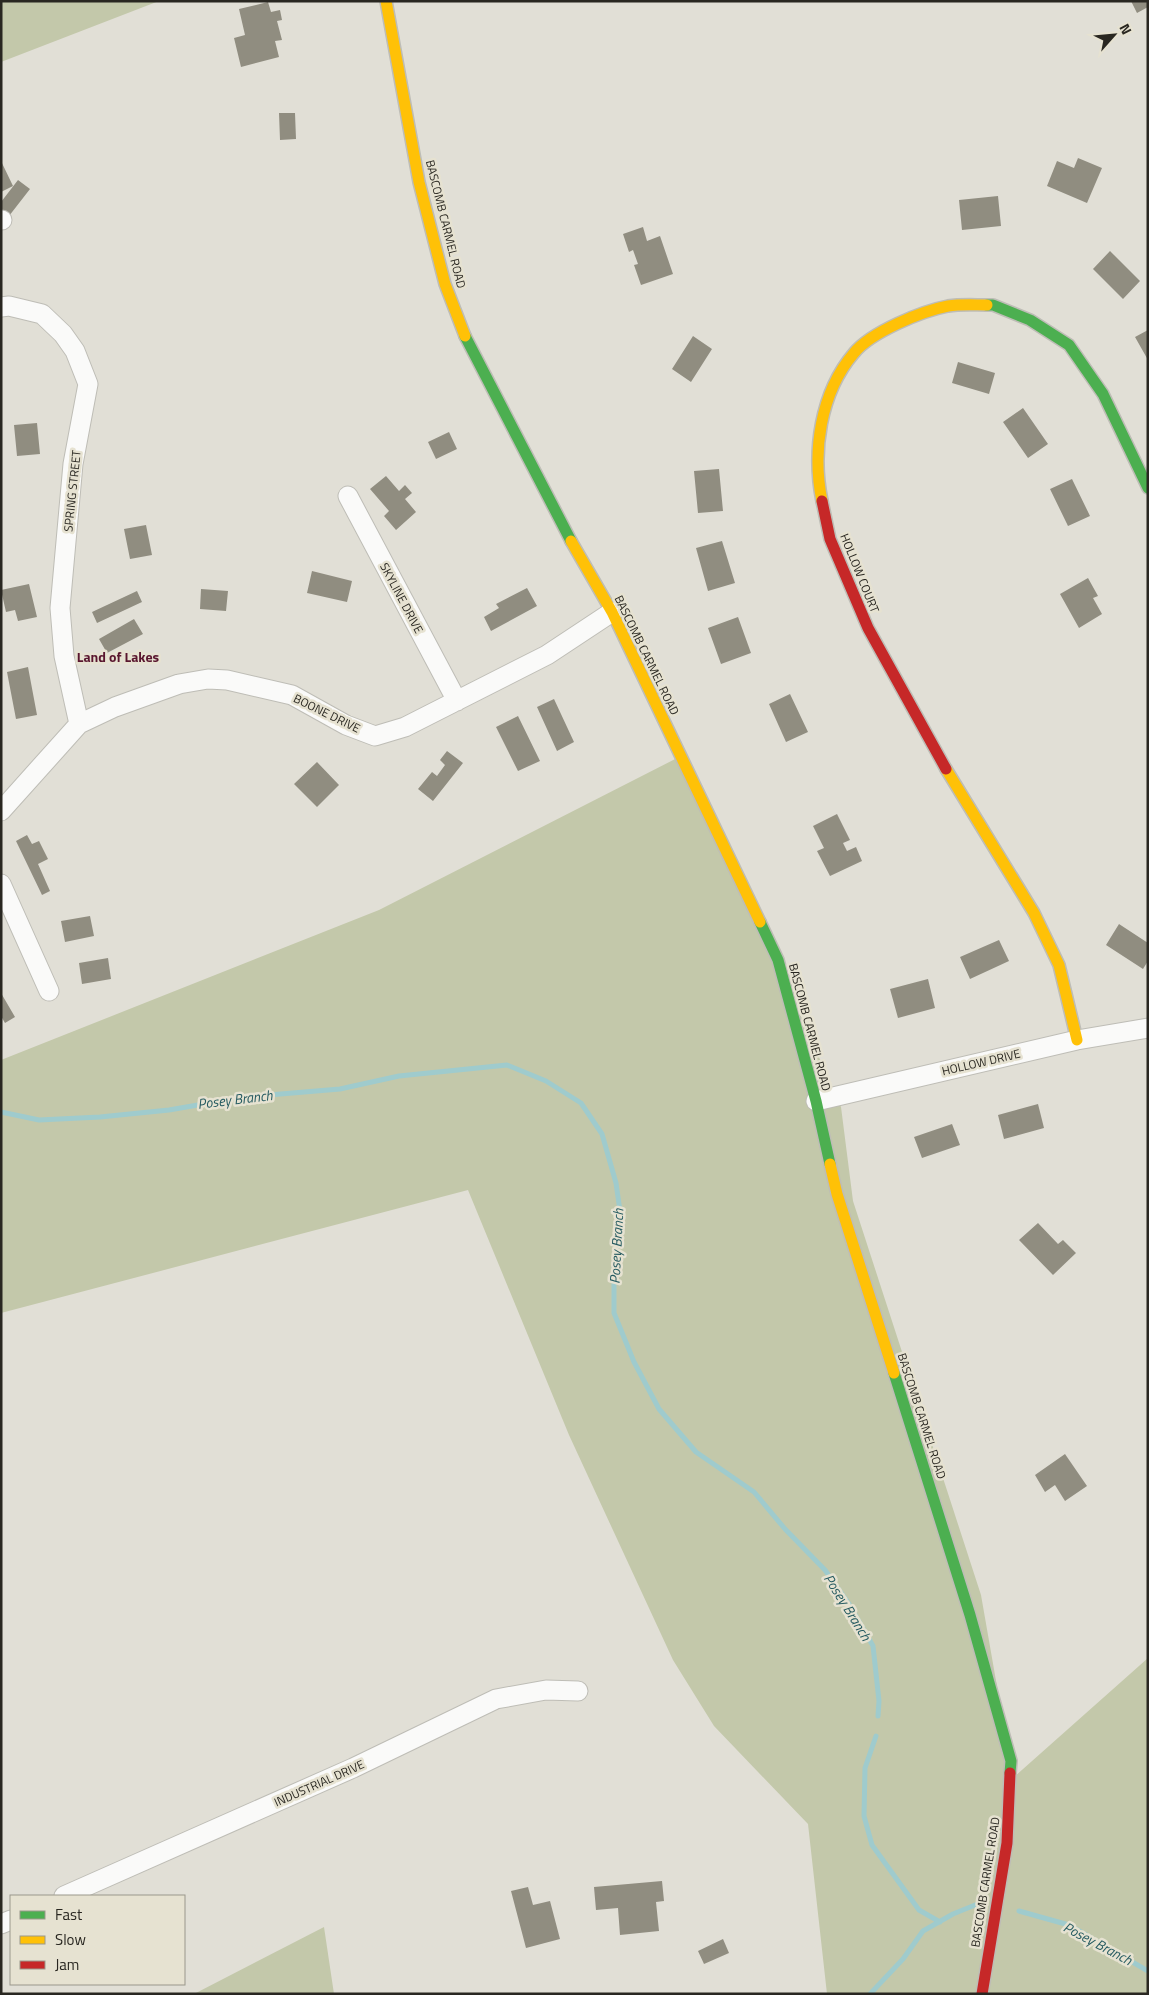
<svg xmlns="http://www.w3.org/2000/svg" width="1149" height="1995" viewBox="0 0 1149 1995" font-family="'Titillium Web',sans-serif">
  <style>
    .forest { fill: #c3c8aa }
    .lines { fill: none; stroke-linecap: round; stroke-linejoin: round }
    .stream { stroke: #9fcbcd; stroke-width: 5 }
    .building { fill: #908d80 }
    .street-casing { stroke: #bebdb6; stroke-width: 21 }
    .fast-casing { stroke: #bebdb6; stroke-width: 14 }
    .slow-casing { stroke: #bebdb6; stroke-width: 14 }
    .jam-casing { stroke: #bebdb6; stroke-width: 14 }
    .street { stroke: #fafaf9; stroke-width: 19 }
    .fast { stroke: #4caf50; stroke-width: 11 }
    .slow { stroke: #ffc107; stroke-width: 11 }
    .jam { stroke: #c62828; stroke-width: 11 }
    .labels { text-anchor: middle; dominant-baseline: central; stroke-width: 5; stroke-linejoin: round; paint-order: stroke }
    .street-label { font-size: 12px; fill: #292721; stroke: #e6e2d1 }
    .neighbourhood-label { font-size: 14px; font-weight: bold; fill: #59162f; stroke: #e6e2d1 }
    .water-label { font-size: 14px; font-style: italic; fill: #245a60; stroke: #e6e2d1 }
  </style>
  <rect width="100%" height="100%" fill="#e1dfd6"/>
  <path class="forest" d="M1,1H159L1,62Z
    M685,754L841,1107L853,1201L981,1595L1013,1778L1148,1658V1994H827L808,1824L714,1726L673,1660L569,1435L468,1190L1,1313V1060L379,910Z
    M324,1927L334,1994H194Z"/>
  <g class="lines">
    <path class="stream" d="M1,1112L39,1120L100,1117L169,1110L244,1097L340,1089L399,1076L507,1065L546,1081L581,1103L602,1134L616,1183L621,1218L614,1266V1313L634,1362L659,1409L696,1452L754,1492L785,1529L825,1570L849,1604L873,1646L879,1701L878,1716
      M876,1736L865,1768L864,1816L872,1845L919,1910L940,1922
      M1019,1911L1069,1925L1148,1971
      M870,1994L903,1959L923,1931L953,1914L980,1903"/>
  </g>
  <path class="building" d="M1131,1H1148V7L1137,13Z
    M268,2L271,12L280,10L282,20L277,21L282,40L275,41L279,57L241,67L234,38L245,35L239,9Z
    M279,113H295L296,139L280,140Z
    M1078,158L1102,168L1087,203L1047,186L1057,161L1074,168Z
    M1,161L13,186L1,192Z
    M18,180L30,189L9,216L1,210V202Z
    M998,196L1001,226L962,230L959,200Z
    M643,227L647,241L660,236L673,274L641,285L634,265L638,264L633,250L629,252L623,234Z
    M1110,251L1140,281L1123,299L1093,269Z
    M1148,330V360L1135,337Z
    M693,336L712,349L691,382L672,369Z
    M958,362L995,373L989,394L952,383Z
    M1023,408L1048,444L1028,458L1003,422Z
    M37,423L40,454L17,456L14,425Z
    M449,432L457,449L436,459L428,442Z
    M719,469L723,511L698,513L694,471Z
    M386,476L399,491L405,485L412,493L405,499L416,512L396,530L384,516L389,511L370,489Z
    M1072,479L1090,516L1068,526L1050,489Z
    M146,525L152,555L130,559L124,529Z
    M722,541L735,583L708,591L696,548Z
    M312,571L352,581L347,602L307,593Z
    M1088,578L1098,596L1093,598L1102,614L1079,628L1060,594Z
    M29,584L37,617L18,621L15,610L6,612L1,590Z
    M527,588L537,606L491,631L484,617L499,608L496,604Z
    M201,589L228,591L226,611L200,609Z
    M137,591L142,602L97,623L92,612Z
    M738,617L751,653L721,664L708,628Z
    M134,619L143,634L107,653L99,639Z
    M28,667L37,715L16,719L7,672Z
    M790,694L808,732L786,742L769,704Z
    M554,699L574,742L557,751L537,707Z
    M518,716L540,761L518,771L496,727Z
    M447,751L463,763L433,801L418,789L432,772L437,776L445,765L440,760Z
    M317,762L339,785L317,807L294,784Z
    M837,814L850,840L843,843L847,851L856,847L862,861L830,876L817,851L824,848L813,826Z
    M27,835L32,844L39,841L48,859L38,864L50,891L42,895L16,841Z
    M90,916L94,936L65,942L61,921Z
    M1119,924L1148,943V961L1143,969L1106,945Z
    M999,940L1009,961L970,979L960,957Z
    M108,958L111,979L82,984L79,963Z
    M928,979L935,1008L898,1018L890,989Z
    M1,993L15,1017L5,1023L1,1016Z
    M1038,1104L1044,1128L1004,1139L998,1115Z
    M952,1124L960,1145L922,1158L914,1137Z
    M1038,1223L1058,1244L1063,1240L1076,1253L1053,1275L1019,1240Z
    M1065,1454L1087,1486L1065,1501L1055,1485L1045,1492L1035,1475Z
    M662,1881L664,1901L656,1902L659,1931L620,1935L618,1908L596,1910L594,1887Z
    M528,1887L533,1905L550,1901L560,1939L526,1948L511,1891Z
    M723,1939L729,1953L704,1964L698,1951Z"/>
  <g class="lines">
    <defs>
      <path id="street" d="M1,220H2
        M1,307L9,306L42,314L63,334L75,351L88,384L73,464L60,608L64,656L79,724
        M348,496L457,701
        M1,811L79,724L115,707L179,684L208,679L227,680L292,695L346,725L375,736L405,727L547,655L612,612
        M1,884L49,991
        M816,1101L1077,1040L1148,1028
        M64,1896L353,1768L496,1699L546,1690L578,1691
        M1,1924L11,1920"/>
      <path id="fast" d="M987,305H993L1030,320L1069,345L1103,394L1148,488
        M465,336L571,541
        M760,922L778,960L816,1101L830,1164
        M894,1373L970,1615L1011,1761L1010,1773"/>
      <path id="slow" d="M386,1L419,182L445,284L465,336
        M822,501C812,452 820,393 854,353C871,332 922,311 948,306C961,304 974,305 987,305
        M571,541L612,612L760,922
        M946,769L1034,913L1059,965L1077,1040
        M830,1164L837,1194L894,1373"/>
      <path id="jam" d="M822,501L830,539L868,628L946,769
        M982,1994L1007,1843L1010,1773"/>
    </defs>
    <use href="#street" class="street-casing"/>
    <use href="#fast" class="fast-casing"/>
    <use href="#slow" class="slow-casing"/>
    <use href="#jam" class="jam-casing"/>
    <use href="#street" class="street"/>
    <use href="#fast" class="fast"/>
    <use href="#slow" class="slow"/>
    <use href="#jam" class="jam"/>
  </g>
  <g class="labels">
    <g class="street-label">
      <text transform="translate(446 224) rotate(76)">BASCOMB CARMEL ROAD</text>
      <text transform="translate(72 491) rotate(-84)">SPRING STREET</text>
      <text transform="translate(860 573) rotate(68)">HOLLOW COURT</text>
      <text transform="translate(402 598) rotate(62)">SKYLINE DRIVE</text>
      <text transform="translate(647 655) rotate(64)">BASCOMB CARMEL ROAD</text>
      <text transform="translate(327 713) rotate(26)">BOONE DRIVE</text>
      <text transform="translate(810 1027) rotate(75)">BASCOMB CARMEL ROAD</text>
      <text transform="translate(981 1062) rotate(-13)">HOLLOW DRIVE</text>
      <text transform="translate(922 1416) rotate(72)">BASCOMB CARMEL ROAD</text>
      <text transform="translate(319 1783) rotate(-24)">INDUSTRIAL DRIVE</text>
      <text transform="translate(985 1882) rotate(-81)">BASCOMB CARMEL ROAD</text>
    </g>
    <g class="neighbourhood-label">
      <text x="118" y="656">Land of Lakes</text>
    </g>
    <g class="water-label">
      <text transform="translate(235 1099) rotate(-7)">Posey Branch</text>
      <text transform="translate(616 1246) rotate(-87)">Posey Branch</text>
      <text transform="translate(848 1607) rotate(58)">Posey Branch</text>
      <text transform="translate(1098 1943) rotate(28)">Posey Branch</text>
    </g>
  </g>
  <rect width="1149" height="1995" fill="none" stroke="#292721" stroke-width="5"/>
  <rect x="10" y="1895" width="175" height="90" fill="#e6e2d1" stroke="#9a978b"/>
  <rect x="20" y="1911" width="25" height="8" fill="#4caf50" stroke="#9a978b"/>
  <text x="55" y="1920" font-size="15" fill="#292721">Fast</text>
  <rect x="20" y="1936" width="25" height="8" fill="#ffc107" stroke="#9a978b"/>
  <text x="55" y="1945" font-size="15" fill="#292721">Slow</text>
  <rect x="20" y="1961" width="25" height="8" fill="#c62828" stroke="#9a978b"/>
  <text x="55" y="1970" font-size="15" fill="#292721">Jam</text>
  <g transform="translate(1114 35) rotate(63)" stroke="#e6e2d1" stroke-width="4" paint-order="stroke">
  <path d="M0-4L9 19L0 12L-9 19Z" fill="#292721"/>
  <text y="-8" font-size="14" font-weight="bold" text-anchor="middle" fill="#292721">N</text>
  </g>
</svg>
